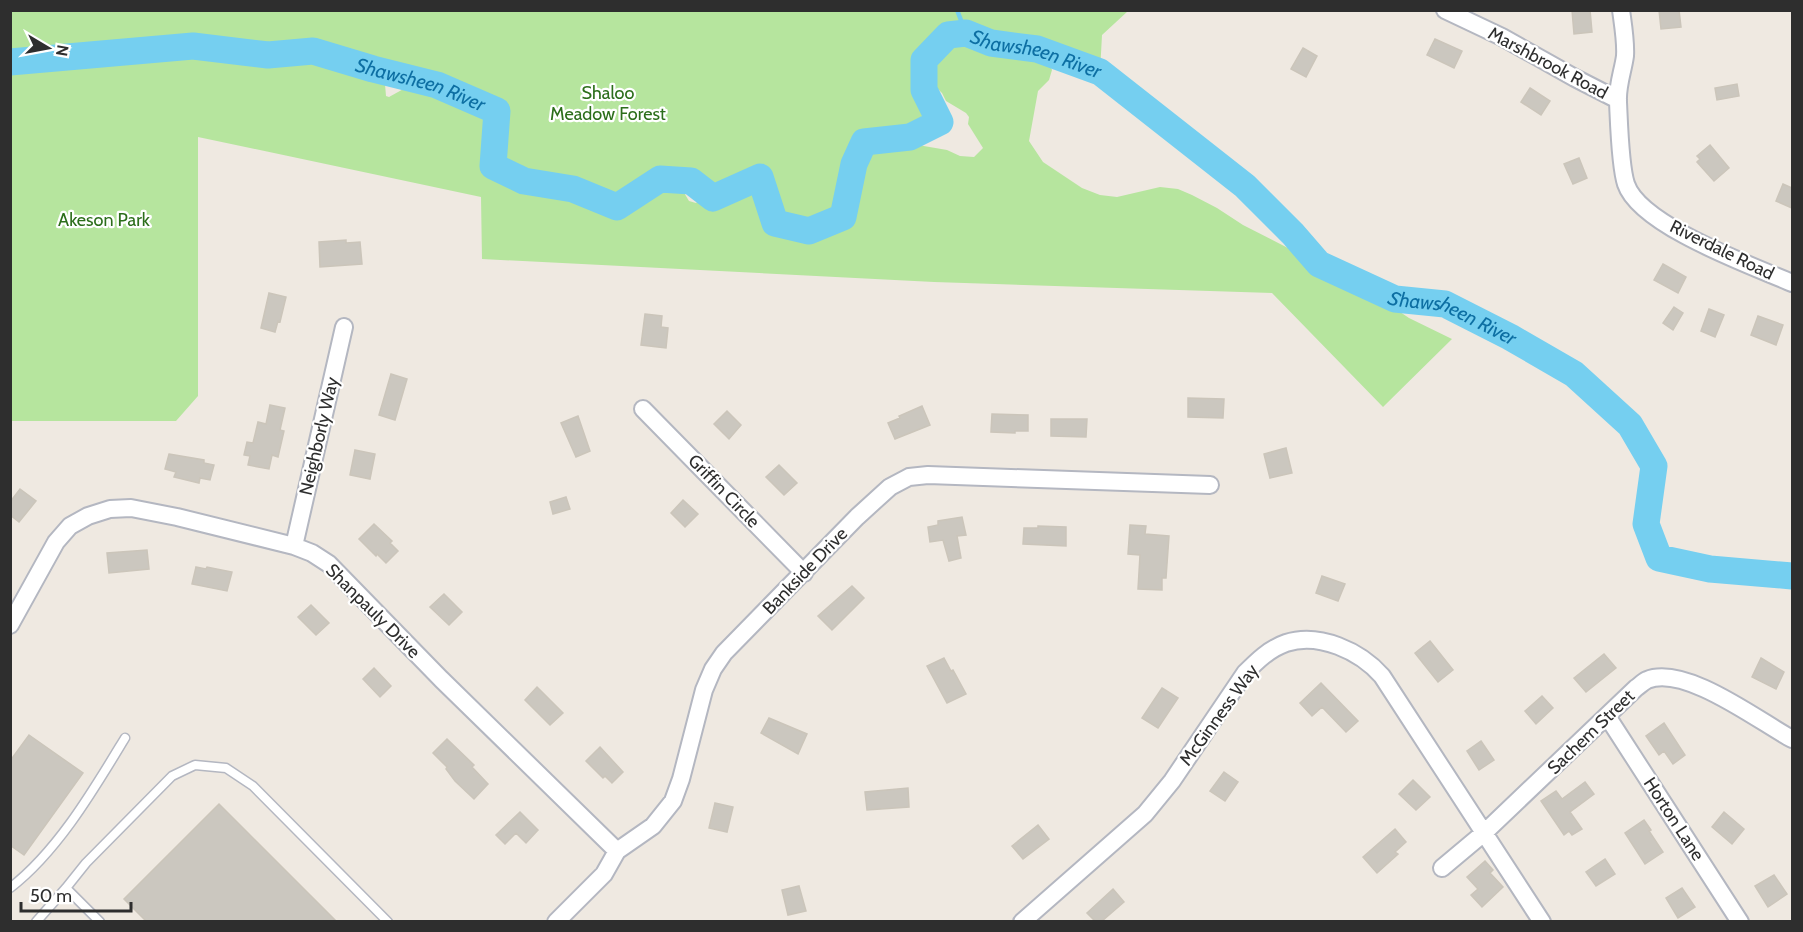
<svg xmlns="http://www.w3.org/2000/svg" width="1803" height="932" viewBox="0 0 1803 932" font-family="Cabin,sans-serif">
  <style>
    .green { fill: #b6e59e; fill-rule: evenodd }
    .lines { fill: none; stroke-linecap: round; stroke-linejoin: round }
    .stream { stroke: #75cff0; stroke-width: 4.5 }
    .river { stroke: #75cff0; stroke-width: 27 }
    .building { fill: #cbc7bf; stroke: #cbc5ba; stroke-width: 1.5 }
    .lane-casing { stroke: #b4b7c1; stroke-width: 11 }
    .street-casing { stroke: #b4b7c1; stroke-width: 20 }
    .lane { stroke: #fff; stroke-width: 8 }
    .street { stroke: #fff; stroke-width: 16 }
    .labels { text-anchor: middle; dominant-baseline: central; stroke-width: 4.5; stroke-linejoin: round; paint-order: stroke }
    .street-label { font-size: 18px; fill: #2e2e2e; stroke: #fff }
    .park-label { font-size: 18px; fill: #2c6e1b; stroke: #fff }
    .water-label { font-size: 20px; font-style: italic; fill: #0d6fa3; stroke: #fff }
  </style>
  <rect width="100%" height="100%" fill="#efe9e1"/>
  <path class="green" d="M11,10L1128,11L1102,35L1100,72L1037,49L991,43L966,33L948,35L924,61V90L940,122L910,137L889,140L947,150L960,156L974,157L983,148L968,124L969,117L966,113L946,101L942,93L927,78L926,71C932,61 940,43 952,39C970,32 983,49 999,54C1015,59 1045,47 1052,70L1049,80L1038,91L1029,141L1043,162L1082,188L1100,195L1117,197L1160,187L1178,189L1192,195L1217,208L1243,225L1360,285L1409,318L1452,339L1383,407L1272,293L934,282L482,259L481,197L198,137V396L176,421H11V70C35,76 61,66 83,56L11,62ZM384,72L437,85L439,86L437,88L416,82L389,97L386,96ZM684,180L691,181L713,198L727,193L720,200L702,198L696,203L689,201L683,191Z"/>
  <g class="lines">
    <path class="stream" d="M957,10L966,33"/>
    <path class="river" id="s1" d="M10,62L193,46L268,55L313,51L373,69L437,85L497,111L493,166L524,181L573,189L617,207L660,179L691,181L713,198L760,177L775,223L809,231L843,217L854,164L864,142L910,137L940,122L924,90V60L948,35L966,33L991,43L1037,49L1100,72L1245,186L1293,234L1319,264L1395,299L1445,304L1510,337L1574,374L1630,425L1654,466L1646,524L1659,558L1710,569L1792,576"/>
  </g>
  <path class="building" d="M1572,10H1590L1592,32L1574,34Z
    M1659,10H1679L1681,27L1661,29Z
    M1435,39L1462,51L1454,68L1427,55Z
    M1303,48L1317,56L1306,77L1291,69Z
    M1737,84L1739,96L1717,100L1715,88Z
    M1530,88L1550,101L1541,115L1521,102Z
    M1710,145L1729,168L1714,181L1697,162L1700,159L1697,156Z
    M1579,158L1587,178L1573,184L1564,164Z
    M1783,184L1792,188V208L1776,201Z
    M346,240V243L360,242L362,264L320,267L319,242Z
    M1663,264L1686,277L1678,293L1654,280Z
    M269,293L286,297L280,322L278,321L275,332L261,328Z
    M1674,307L1683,313L1673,330L1663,323Z
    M1709,309L1724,315L1715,337L1701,331Z
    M645,314L662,316L661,327L668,328L666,348L641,345Z
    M1758,316L1783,325L1776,345L1751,335Z
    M391,374L407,379L395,420L379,415Z
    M1188,398L1224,399L1223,418L1188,417Z
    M270,405L285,408L280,430L284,431L278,457L272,455L269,469L248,465L250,456L244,455L247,442L253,443L258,422L266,424Z
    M922,406L930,425L895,439L888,423L900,418L899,416Z
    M727,411L741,425L729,439L714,424Z
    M992,414L1028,415V431H1015V433L991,432Z
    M578,416L590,451L576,457L561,423Z
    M1051,419H1087L1086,437L1051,436Z
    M1286,448L1292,473L1270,478L1264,454Z
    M355,450L375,454L370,479L350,475Z
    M169,454L204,460V463L214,465L210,480L200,478L199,483L174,477L176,472L165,469Z
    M779,465L797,483L784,495L766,477Z
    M20,489L36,501L19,522L10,515V502Z
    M566,497L570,509L553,514L550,502Z
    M683,500L698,514L685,527L671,513Z
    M962,517L966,535L957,536L961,558L949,561L943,540L930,542L928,527L938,525V521Z
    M374,524L392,541L390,543L398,551L386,563L377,554L376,556L359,539Z
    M1130,525L1146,526L1145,534L1169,536L1166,578H1162V590L1138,589L1140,555L1128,554Z
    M1038,526L1066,527V546L1023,544L1024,528H1038Z
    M147,550L149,569L109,573L107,553Z
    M196,567L206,569L207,567L232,572L227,591L192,584Z
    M1322,576L1345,584L1338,601L1316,593Z
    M852,586L864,598L832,630L818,616Z
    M444,594L462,612L449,625L430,607Z
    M311,605L329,623L316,635L298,617Z
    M1430,641L1453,670L1438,682L1415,653Z
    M1604,654L1616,668L1586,692L1574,678Z
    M944,658L951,671L953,670L966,694L947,703L927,666Z
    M1761,658L1784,672L1776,689L1752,677Z
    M374,668L391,686L380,697L363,679Z
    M1321,683L1358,721L1346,732L1322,707L1312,716L1300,703Z
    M537,687L563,713L550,725L525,700Z
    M1162,688L1178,698L1158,728L1142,718Z
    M1542,696L1553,708L1536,724L1525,711Z
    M769,718L807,734L798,754L761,733Z
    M1664,723L1685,755L1673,764L1664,751L1659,755L1646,736Z
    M29,735L83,773L24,855L10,845V761Z
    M447,739L474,765L472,767L488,784L474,799L455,781L446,769L447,767L433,753Z
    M1481,741L1494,760L1479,770L1467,751Z
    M600,747L623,772L612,783L605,776L603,778L586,761Z
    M1224,772L1238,782L1225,801L1210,791Z
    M1413,780L1430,797L1416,810L1399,794Z
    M1585,782L1594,794L1570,812L1582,829L1572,835L1569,831L1564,835L1541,801L1556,791L1562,799Z
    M908,788L909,807L867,810L865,792Z
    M715,803L733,807L727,832L709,828Z
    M219,804L336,921H146L124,899Z
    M520,812L538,830L526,843L516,833L505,844L496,835Z
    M1724,812L1744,829L1732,844L1712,827Z
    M1644,820L1651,830L1649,831L1663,852L1645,864L1625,833Z
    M1038,825L1049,839L1023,859L1012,846Z
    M1395,829L1406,842L1395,852L1398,854L1377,873L1363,857Z
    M1605,859L1615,874L1596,886L1586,872Z
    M1485,861L1493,870L1490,873L1503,887L1482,907L1471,895L1478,889L1467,877Z
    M1774,875L1787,894L1768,907L1755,886Z
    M799,886L806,911L788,915L782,890Z
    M1682,888L1695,907L1678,918L1666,898Z
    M1113,889L1124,902L1102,921H1095L1087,913Z"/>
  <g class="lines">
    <defs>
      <path id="lane" d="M10,888C58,851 94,789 125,738
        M66,888L100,922
        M36,922L66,888L86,863L172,776L195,765L226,768L253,786L388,922"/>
      <path id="street" d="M1445,10L1502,37L1575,78L1618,100
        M1621,10C1623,25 1626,42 1625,56C1623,71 1617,86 1618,102C1619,122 1620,166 1626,184C1640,226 1753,266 1792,283
        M643,409L804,573
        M294,546L344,327
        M10,625L56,542L70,526L88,516L110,509L131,508L177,517L294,546L312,553L329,564L441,679L617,851
        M1607,716L1740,922
        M1442,868L1485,832L1636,688C1639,686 1643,682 1647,680C1685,664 1760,722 1792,739
        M556,922L604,874L617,851L653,826L673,801L681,779L704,690L713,669L724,653L857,517L890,487L909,477L928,475L1210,485
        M1022,922L1145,814L1172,781L1245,673C1257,661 1269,649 1286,643C1319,632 1360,651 1382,676L1542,922"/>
    </defs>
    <use href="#lane" class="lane-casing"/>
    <use href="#street" class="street-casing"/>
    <use href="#lane" class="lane"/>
    <use href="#street" class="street"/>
  </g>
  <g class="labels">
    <g class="street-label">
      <text transform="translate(1548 63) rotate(28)">Marshbrook Road</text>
      <text transform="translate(1722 250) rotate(26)">Riverdale Road</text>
      <text transform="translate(319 436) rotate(-77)">Neighborly Way</text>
      <text transform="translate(724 491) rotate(46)">Griffin Circle</text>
      <text transform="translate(805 571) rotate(-46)">Bankside Drive</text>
      <text transform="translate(373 611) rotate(45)">Shanpauly Drive</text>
      <text transform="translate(1219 715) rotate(-54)">McGinness Way</text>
      <text transform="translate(1591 732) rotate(-44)">Sachem Street</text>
      <text transform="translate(1674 819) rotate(57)">Horton Lane</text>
    </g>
    <g class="park-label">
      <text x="608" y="93">Shaloo<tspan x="608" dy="21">Meadow Forest</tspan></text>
      <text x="104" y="220">Akeson Park</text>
    </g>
    <g class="water-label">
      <text stroke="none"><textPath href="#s1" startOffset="1317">Shawsheen River</textPath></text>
      <text stroke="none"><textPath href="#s1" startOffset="417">Shawsheen River</textPath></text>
      <text stroke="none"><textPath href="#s1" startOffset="1821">Shawsheen River</textPath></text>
    </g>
  </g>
  <rect width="1803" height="932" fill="none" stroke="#2e2e2e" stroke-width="24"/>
  <g transform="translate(48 48) rotate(100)" stroke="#ffffff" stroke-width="4.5" paint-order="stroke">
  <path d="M0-4.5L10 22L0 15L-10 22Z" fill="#2e2e2e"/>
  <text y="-9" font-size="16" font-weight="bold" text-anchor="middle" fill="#2e2e2e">N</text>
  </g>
  <path d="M21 902v9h110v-9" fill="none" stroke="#2e2e2e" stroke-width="3"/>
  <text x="30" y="902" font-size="18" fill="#2e2e2e" stroke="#ffffff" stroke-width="4.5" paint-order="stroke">50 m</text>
</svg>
